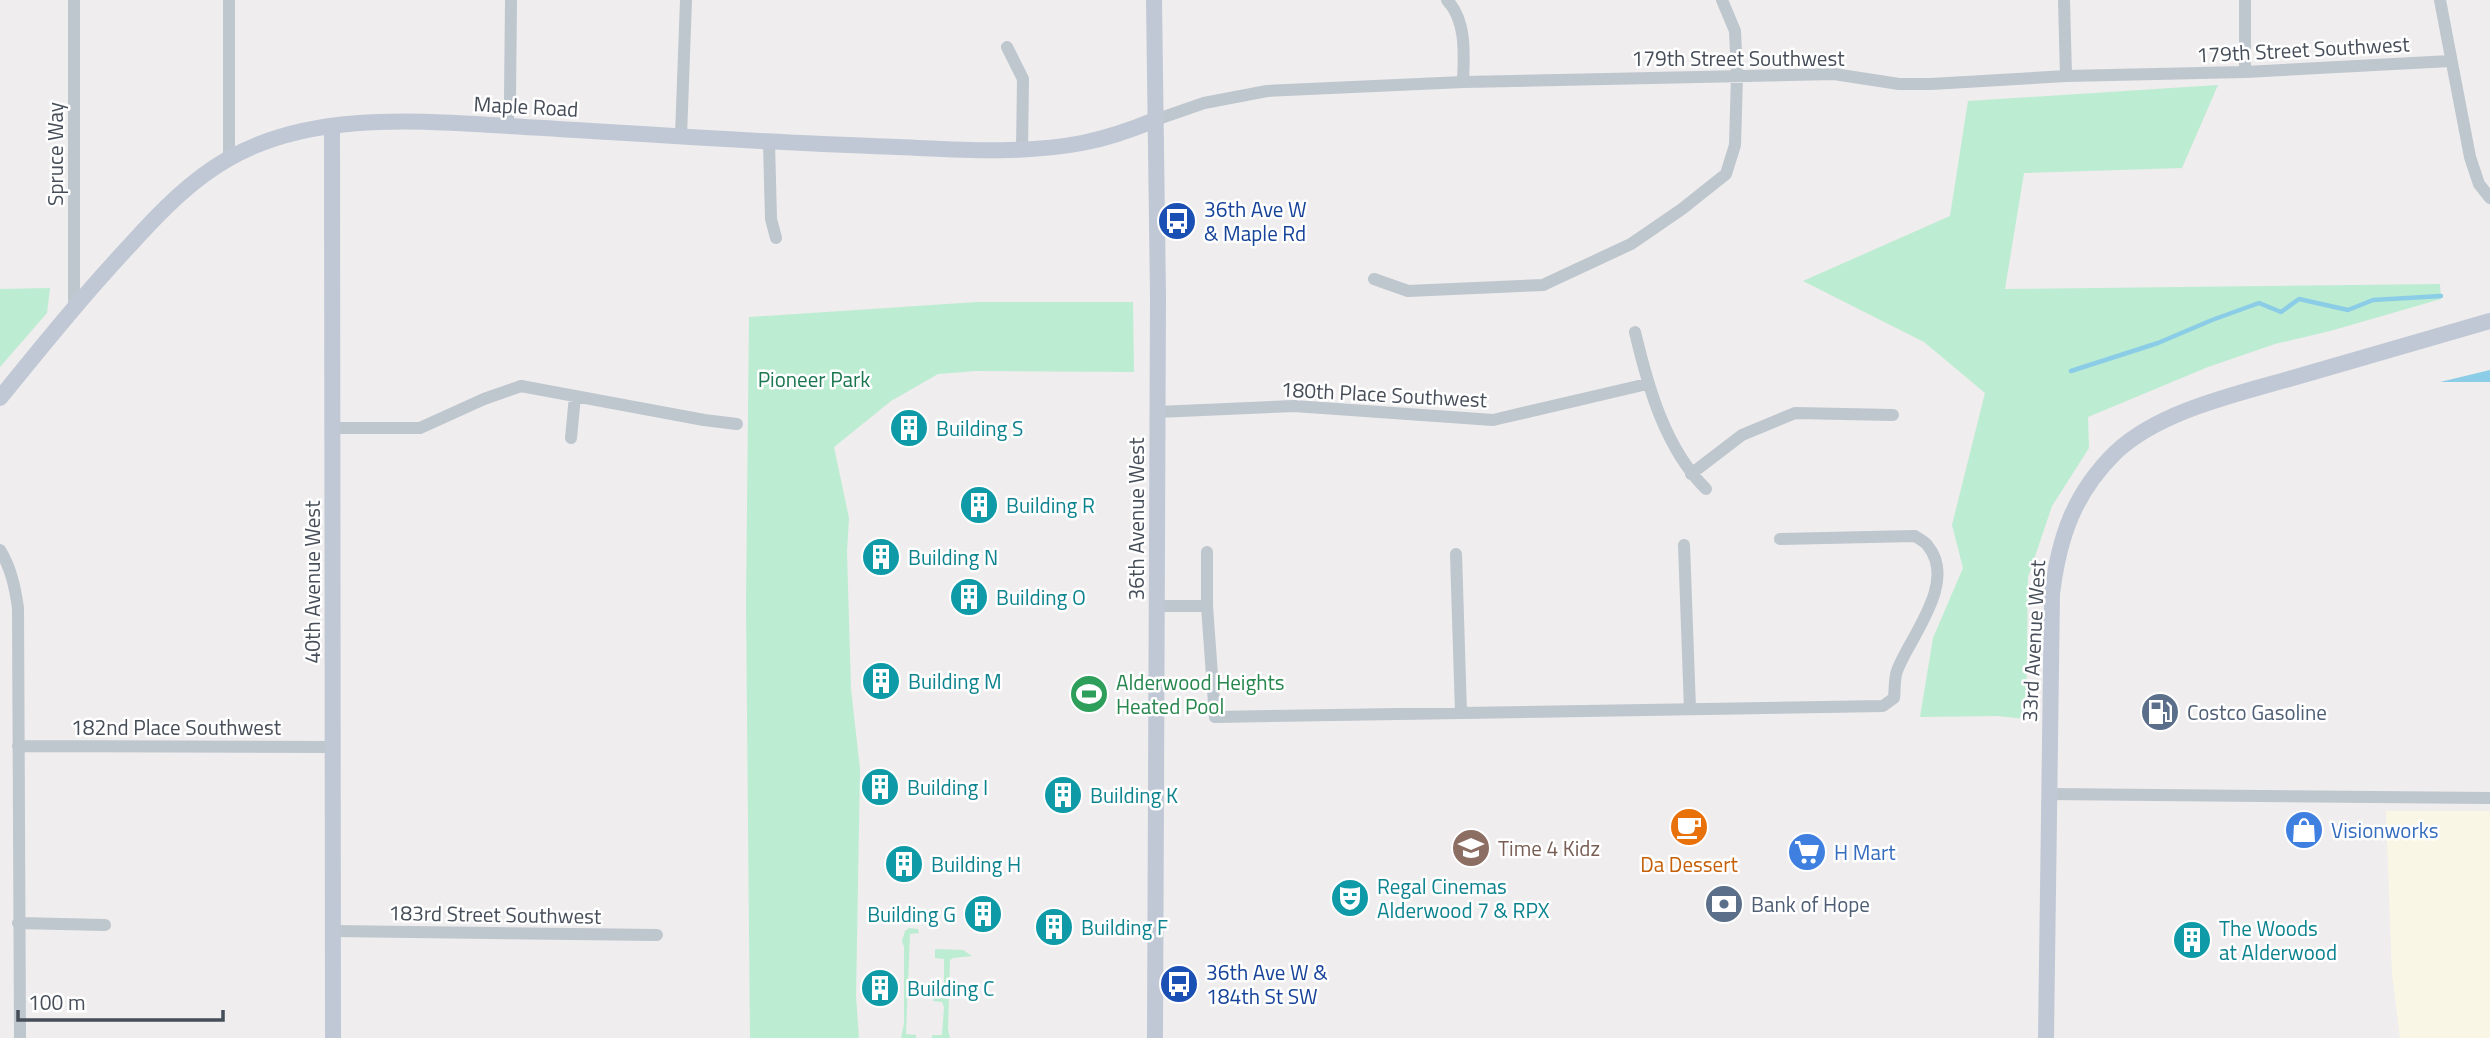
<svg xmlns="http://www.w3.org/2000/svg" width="2490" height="1038" viewBox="0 0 2490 1038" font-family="'Titillium Web',sans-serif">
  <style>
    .commercial { fill: #faf6e5 }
    .green { fill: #bcecd2 }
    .water { fill: #8bcde7 }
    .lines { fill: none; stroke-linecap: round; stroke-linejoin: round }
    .stream { stroke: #8bcde7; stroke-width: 4.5 }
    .street { stroke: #bec6ce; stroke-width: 12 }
    .secondary { stroke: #c0c8d5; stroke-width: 16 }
    .labels { text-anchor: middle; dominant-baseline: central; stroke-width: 5; stroke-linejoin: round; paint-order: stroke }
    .street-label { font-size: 21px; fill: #464e59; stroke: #fff }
    .transit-label { font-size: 21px; fill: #164399; stroke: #fff; text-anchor: start }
    .park-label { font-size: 21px; fill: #1a774f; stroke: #fff }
    .culture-label { font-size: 21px; fill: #0d838f; stroke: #fff; text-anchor: start }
    .leisure-label { font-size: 21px; fill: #27864d; stroke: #fff; text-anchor: start }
    .service-label { font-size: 21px; fill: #4e5e75; stroke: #fff; text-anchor: start }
    .shop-label { font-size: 21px; fill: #366cbe; stroke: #fff; text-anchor: start }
    .education-label { font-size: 21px; fill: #785e54; stroke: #fff; text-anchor: start }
    .food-label { font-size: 21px; fill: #c56008; stroke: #fff }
  </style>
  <rect width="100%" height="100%" fill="#efeded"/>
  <path class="commercial" d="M2386,811H2490V1038H2400L2392,974Z"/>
  <path class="green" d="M2218,85L2182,168L2024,173L2005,289L2440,284L2441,299L2330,331L2275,344L2208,367L2088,417L2089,448L2052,506L2028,577L2026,719L1997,716L1920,717L1933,638L1963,568L1952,525L1985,393L1924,342L1803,281L1950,216L1968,101Z
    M50,288L47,313L0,367V289Z
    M977,302H1133L1134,372L975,371L938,374L891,401L834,447L849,518L847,552L851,689L860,769L856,996L859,1038H750L746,604L749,317Z
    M909,928L918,929L919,933L910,934L906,1034L916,1035V1038H901L904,1024V947L902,941L905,931Z
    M935,949L963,950L972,956L953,958L950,960L948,1029L950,1038H932V1035H942L944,1007L942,1002L933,1001L934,996L944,995V959L935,958Z"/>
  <path class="water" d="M2490,370V382H2440Z
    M1097,681L1103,692L1080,706L1075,695Z"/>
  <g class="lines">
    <path class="stream" d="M2071,371L2158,343L2212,320L2259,303L2281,312L2299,299L2348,310L2373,300L2441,296"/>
    <path class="street" d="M74,0V307
      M229,0V158
      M1447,0C1467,21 1464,55 1463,82
      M2064,0L2066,76
      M2245,0V72
      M2440,0L2470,157L2479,184L2490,198
      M1007,47L1023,79L1022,150
      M1155,120L1204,103L1267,91L1463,82L1834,74L1899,84H1931L2066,76L2245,72L2450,61
      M507,126L510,99L511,0
      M681,136L686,0
      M769,143L771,219L776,238
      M1374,279L1408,291L1543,285L1631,244L1682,209L1726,174L1735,145L1737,76L1735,31L1722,0
      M1635,332C1648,387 1665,448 1706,489
      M1157,412L1294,406L1493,420L1647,384
      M332,428H420L484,399L521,386L704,420L737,424
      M571,438L575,396
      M1691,474L1742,435L1795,413L1893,415
      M1684,545L1690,709
      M0,550C11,568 15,587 18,608L20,1038
      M1207,552V606L1215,717L1883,706L1894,698C1895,690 1894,679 1897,671C1909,638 1958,583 1928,546C1926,542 1919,539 1915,536L1780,539
      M1456,554L1461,713
      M1158,606H1207
      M18,746L333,747
      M2049,794L2490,798
      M18,923L105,925
      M333,931L657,935"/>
    <path class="secondary" d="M1154,0L1158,296L1155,1038
      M332,126L333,1038
      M0,398C43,345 86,292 132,243C160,212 191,180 228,159C311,111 418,121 509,126C630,133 751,142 872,146C942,148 1014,156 1082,143C1108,138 1131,130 1155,120
      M2046,1038L2052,594C2059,537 2074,493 2116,452C2161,410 2238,394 2296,377C2361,358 2426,340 2490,321"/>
  </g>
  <defs>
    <symbol id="bus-disc" viewBox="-11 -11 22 22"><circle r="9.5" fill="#1a4fb4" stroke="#fff"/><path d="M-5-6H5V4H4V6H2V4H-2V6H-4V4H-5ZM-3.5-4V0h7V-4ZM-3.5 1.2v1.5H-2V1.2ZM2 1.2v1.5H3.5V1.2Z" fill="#fff"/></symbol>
    <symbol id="building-disc" viewBox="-11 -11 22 22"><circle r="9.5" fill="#0f9aa8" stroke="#fff"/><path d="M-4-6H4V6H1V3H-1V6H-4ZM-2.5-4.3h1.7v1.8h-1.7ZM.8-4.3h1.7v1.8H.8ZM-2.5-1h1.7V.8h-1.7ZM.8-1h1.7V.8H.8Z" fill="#fff"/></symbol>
    <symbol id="stadium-disc" viewBox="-11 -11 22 22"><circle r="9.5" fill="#2e9e5b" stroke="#fff"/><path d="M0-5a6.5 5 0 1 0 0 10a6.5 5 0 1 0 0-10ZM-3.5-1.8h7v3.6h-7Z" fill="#fff"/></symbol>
    <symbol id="fuel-disc" viewBox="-11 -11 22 22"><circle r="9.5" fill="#5c6f8a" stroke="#fff"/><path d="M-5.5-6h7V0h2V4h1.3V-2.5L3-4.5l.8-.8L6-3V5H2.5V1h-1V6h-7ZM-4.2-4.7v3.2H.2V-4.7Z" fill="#fff"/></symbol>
    <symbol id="cafe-disc" viewBox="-11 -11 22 22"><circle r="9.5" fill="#e8710a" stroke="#fff"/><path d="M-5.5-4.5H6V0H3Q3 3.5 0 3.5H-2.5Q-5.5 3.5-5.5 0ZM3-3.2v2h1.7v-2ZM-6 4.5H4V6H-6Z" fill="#fff"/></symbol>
    <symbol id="shop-disc" viewBox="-11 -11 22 22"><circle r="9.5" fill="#3f7fe0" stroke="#fff"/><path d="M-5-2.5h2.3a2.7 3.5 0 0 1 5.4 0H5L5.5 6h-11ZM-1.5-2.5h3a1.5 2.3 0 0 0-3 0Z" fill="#fff"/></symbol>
    <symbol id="school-disc" viewBox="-11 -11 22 22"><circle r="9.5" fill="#8d6e63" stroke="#fff"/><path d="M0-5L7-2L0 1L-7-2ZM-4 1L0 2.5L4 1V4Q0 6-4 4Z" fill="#fff"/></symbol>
    <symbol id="supermarket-disc" viewBox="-11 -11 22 22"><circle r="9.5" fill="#3f7fe0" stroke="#fff"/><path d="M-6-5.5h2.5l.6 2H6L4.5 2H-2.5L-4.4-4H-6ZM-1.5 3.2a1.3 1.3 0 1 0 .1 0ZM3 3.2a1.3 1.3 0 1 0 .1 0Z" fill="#fff"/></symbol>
    <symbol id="theatre-disc" viewBox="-11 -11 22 22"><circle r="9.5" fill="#0f9aa8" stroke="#fff"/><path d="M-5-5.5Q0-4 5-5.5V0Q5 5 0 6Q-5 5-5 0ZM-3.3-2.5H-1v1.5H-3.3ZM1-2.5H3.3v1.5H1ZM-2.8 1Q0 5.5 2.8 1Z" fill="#fff"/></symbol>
    <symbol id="bank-disc" viewBox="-11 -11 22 22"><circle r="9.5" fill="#5c6f8a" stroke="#fff"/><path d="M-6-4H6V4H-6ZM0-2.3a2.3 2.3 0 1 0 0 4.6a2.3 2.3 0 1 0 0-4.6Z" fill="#fff"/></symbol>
  </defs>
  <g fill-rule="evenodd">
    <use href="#bus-disc" x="1155" y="199" width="44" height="44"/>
    <use href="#building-disc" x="887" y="406" width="44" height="44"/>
    <use href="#building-disc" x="957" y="483" width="44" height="44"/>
    <use href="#building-disc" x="859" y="535" width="44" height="44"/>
    <use href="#building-disc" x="947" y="575" width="44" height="44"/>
    <use href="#building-disc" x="859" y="659" width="44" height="44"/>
    <use href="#stadium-disc" x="1067" y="672" width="44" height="44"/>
    <use href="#fuel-disc" x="2138" y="690" width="44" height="44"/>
    <use href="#building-disc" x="858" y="765" width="44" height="44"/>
    <use href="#building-disc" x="1041" y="773" width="44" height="44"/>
    <use href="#cafe-disc" x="1667" y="805" width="44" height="44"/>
    <use href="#shop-disc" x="2282" y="808" width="44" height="44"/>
    <use href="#school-disc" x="1449" y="826" width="44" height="44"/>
    <use href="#supermarket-disc" x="1785" y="830" width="44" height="44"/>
    <use href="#building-disc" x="882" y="842" width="44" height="44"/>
    <use href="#theatre-disc" x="1328" y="876" width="44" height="44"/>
    <use href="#bank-disc" x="1702" y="882" width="44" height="44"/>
    <use href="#building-disc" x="961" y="892" width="44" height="44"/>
    <use href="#building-disc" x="1032" y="905" width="44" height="44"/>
    <use href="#building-disc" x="2170" y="918" width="44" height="44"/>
    <use href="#bus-disc" x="1157" y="962" width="44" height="44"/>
    <use href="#building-disc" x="858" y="966" width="44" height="44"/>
  </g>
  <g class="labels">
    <g class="street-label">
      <text transform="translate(2303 49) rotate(-3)">179th Street Southwest</text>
      <text x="1738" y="58">179th Street Southwest</text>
      <text transform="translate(526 106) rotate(3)">Maple Road</text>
      <text transform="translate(55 154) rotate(-90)">Spruce Way</text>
      <text transform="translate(1384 394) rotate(3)">180th Place Southwest</text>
      <text transform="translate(1136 519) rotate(-90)">36th Avenue West</text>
      <text transform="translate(312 582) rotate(-90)">40th Avenue West</text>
      <text transform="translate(2033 641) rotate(-87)">33rd Avenue West</text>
      <text x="176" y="727">182nd Place Southwest</text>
      <text transform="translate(495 914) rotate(1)">183rd Street Southwest</text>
    </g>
    <g class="transit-label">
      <text x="1204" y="209">36th Ave W<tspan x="1204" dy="24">&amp; Maple Rd</tspan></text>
      <text x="1206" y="972">36th Ave W &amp;<tspan x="1206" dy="24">184th St SW</tspan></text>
    </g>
    <g class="park-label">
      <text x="814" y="379">Pioneer Park</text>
    </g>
    <g class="culture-label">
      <text x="936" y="428">Building S</text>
      <text x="1006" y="505">Building R</text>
      <text x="908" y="557">Building N</text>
      <text x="996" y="597">Building O</text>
      <text x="908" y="681">Building M</text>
      <text x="907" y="787">Building I</text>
      <text x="1090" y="795">Building K</text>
      <text x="931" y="864">Building H</text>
      <text x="1377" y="886">Regal Cinemas<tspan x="1377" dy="24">Alderwood 7 &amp; RPX</tspan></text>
      <text x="956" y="914" text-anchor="end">Building G</text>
      <text x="1081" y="927">Building F</text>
      <text x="2219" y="928">The Woods<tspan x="2219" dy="24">at Alderwood</tspan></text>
      <text x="907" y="988">Building C</text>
    </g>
    <g class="leisure-label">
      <text x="1116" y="682">Alderwood Heights<tspan x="1116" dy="24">Heated Pool</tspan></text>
    </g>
    <g class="service-label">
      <text x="2187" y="712">Costco Gasoline</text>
      <text x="1751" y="904">Bank of Hope</text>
    </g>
    <g class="shop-label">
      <text x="2331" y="830">Visionworks</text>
      <text x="1834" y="852">H Mart</text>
    </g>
    <g class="education-label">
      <text x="1498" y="848">Time 4 Kidz</text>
    </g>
    <g class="food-label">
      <text x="1689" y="864">Da Dessert</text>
    </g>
  </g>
  <path d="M18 1010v10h205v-10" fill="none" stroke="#464e59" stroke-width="3.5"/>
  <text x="28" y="1010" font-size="21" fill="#464e59" stroke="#ffffff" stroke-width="5" paint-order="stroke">100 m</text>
</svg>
